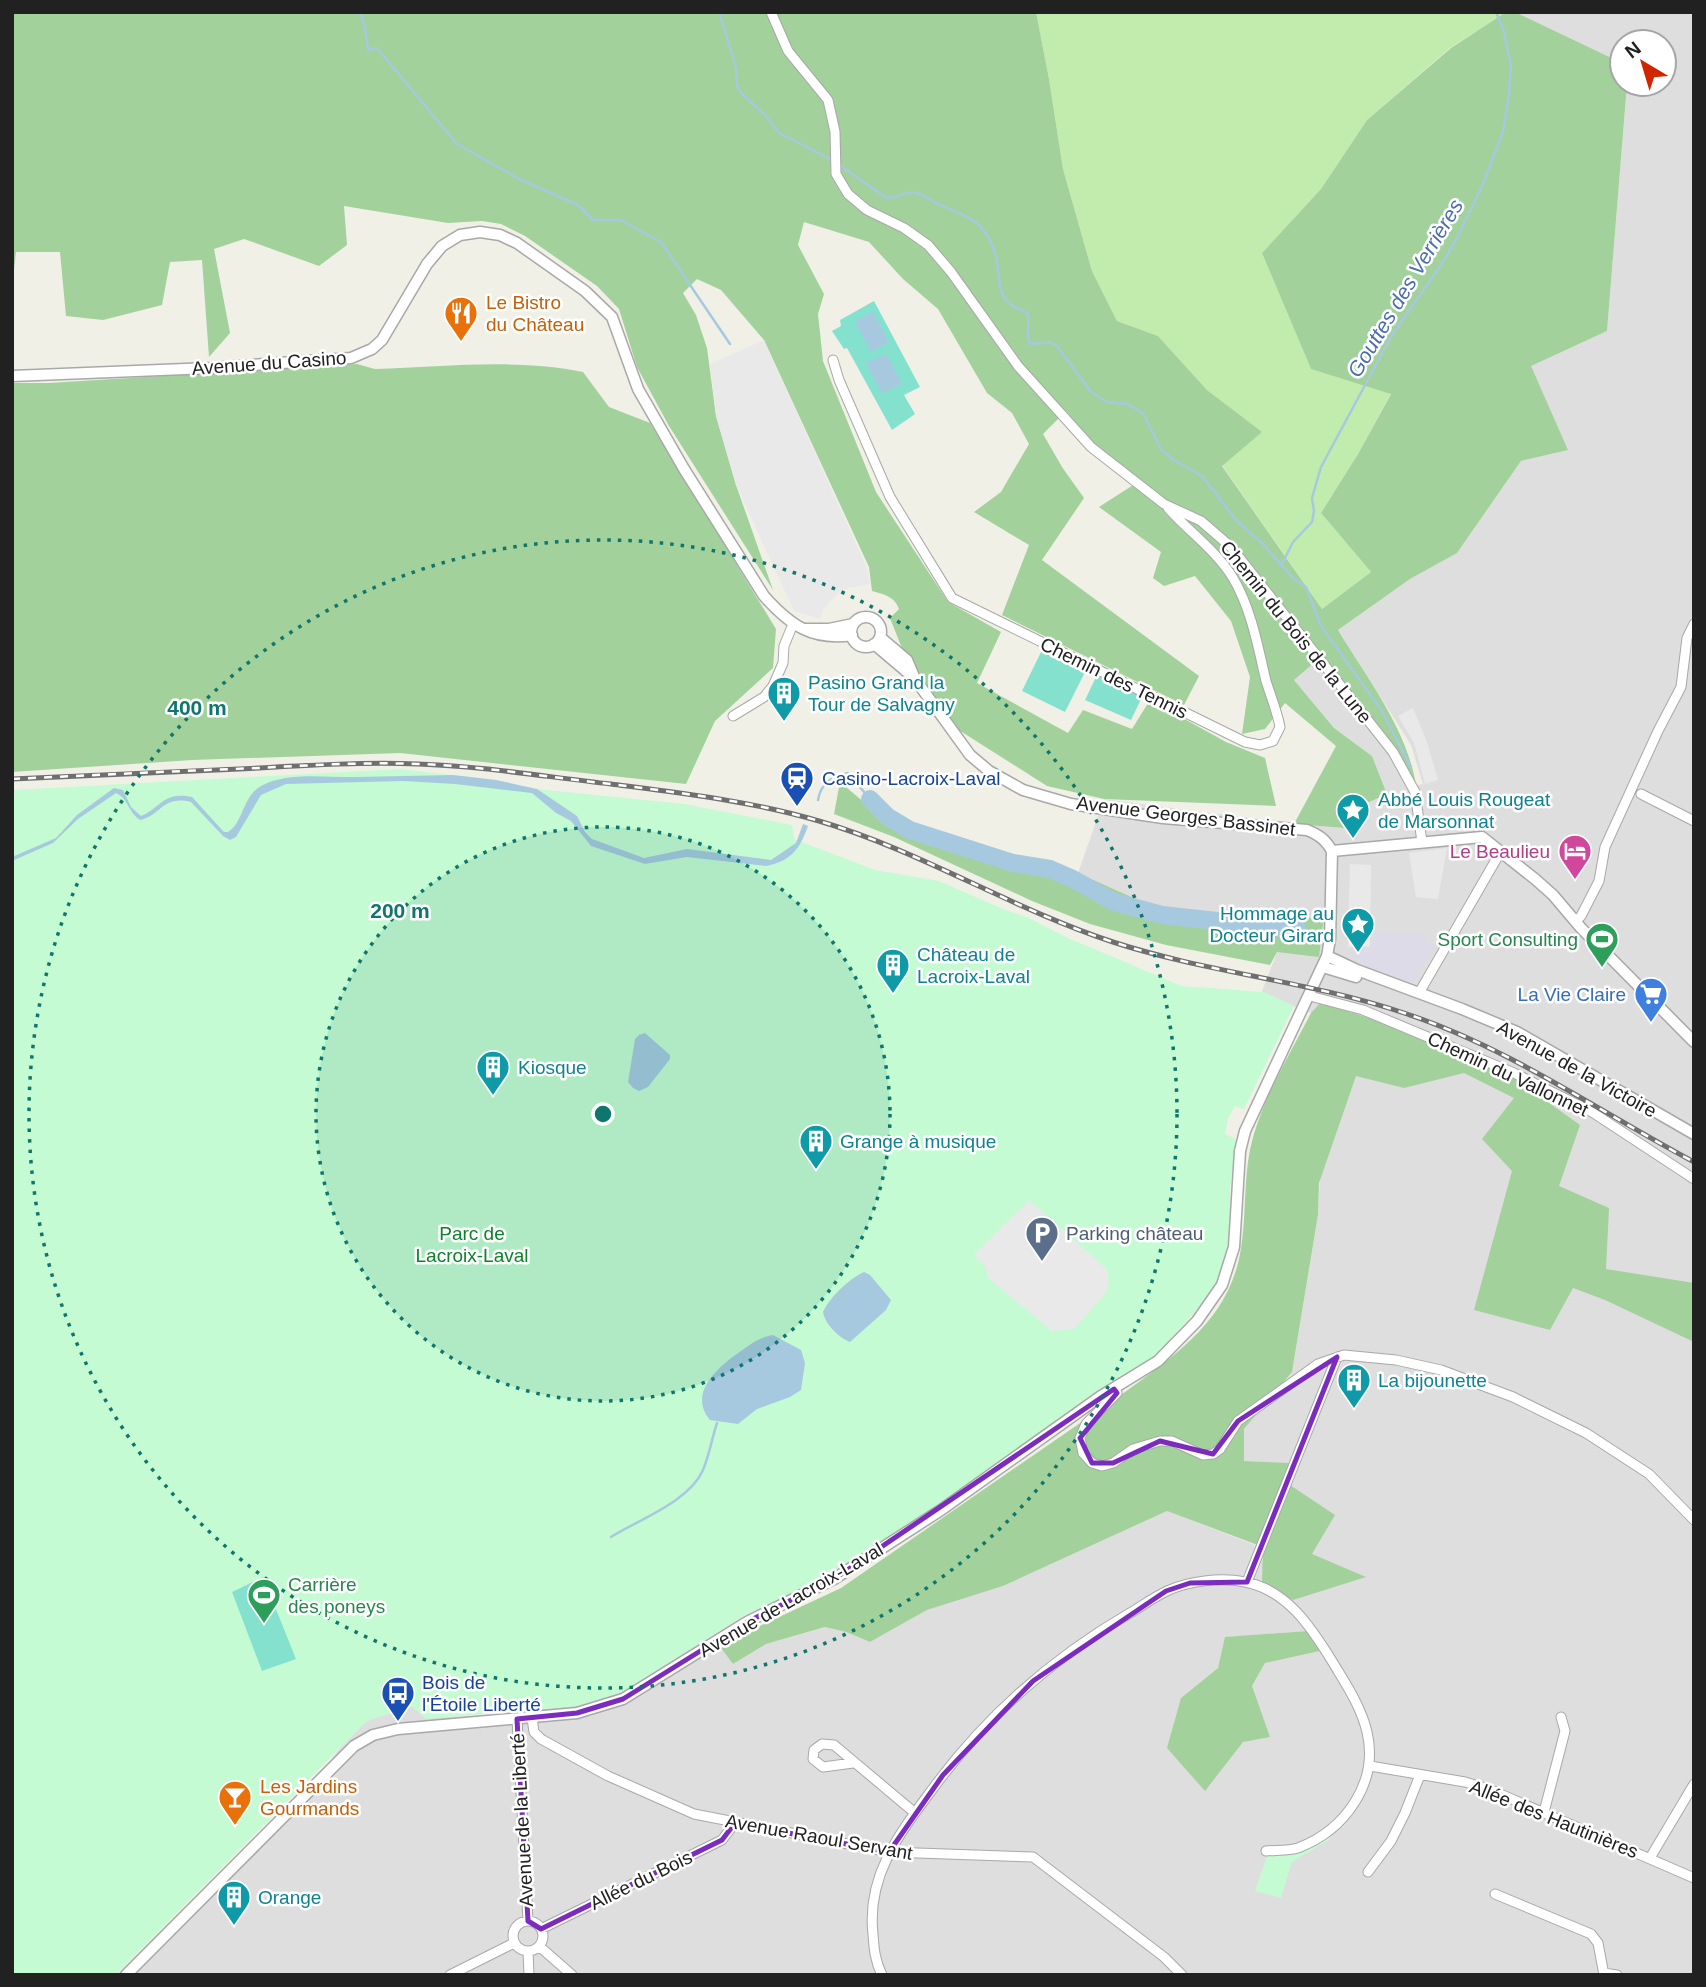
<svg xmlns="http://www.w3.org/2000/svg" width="1706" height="1987" viewBox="0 0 1706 1987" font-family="Helvetica,sans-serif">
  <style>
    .residential { fill: #dfdede; fill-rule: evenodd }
    .grass { fill: #c1ecad }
    .forest { fill: #a2d19b }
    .park { fill: #c5fbd2 }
    .pitch { fill: #84e1ce }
    .parking { fill: #e9e9e9 }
    .plaza { fill: #dddbe7 }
    .water { fill: #a7c9df }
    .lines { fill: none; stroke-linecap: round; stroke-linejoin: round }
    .stream { stroke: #a7c9df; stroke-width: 2.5 }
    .river { stroke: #a7c9df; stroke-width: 18 }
    .minor-casing { stroke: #a8a8a8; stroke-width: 11 }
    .tertiary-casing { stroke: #a8a8a8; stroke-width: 13 }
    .minor { stroke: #fff; stroke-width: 9 }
    .tertiary { stroke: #fff; stroke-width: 10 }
    .rail-casing { stroke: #6f6f6f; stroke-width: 5 }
    .rail { stroke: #fff; stroke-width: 2.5; stroke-dasharray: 8; stroke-linecap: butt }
    .marked { fill: none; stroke: #7b2cbf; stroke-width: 5; stroke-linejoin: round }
    .ring { fill: none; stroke: #0f766e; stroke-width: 3.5; stroke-dasharray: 3.5 7 }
    .labels { text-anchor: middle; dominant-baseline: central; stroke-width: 5; stroke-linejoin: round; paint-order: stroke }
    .food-label { font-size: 19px; fill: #c56008; stroke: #fff; text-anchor: start }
    .street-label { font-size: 19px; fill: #212121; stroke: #fff }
    .culture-label { font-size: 19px; fill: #0d838f; stroke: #fff; text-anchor: start }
    .transit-label { font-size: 19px; fill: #164399; stroke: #fff; text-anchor: start }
    .hotel-label { font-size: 19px; fill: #b23c85; stroke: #fff; text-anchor: end }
    .leisure-label { font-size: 19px; fill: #27864d; stroke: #fff; text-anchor: end }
    .shop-label { font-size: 19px; fill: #366cbe; stroke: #fff; text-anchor: end }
    .park-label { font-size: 19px; fill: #0a8429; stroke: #fff }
    .service-label { font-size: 19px; fill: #4e5e75; stroke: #fff; text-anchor: start }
    .water-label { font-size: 21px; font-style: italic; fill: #4a6cb3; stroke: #fff }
    .centre { fill: #0f766e; stroke: #fff; stroke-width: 3.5 }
    .ring-label { font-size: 21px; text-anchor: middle; font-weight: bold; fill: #0f766e; stroke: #fff; stroke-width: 5; stroke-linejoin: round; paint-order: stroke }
  </style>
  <rect width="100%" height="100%" fill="#f1f0e7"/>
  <path class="residential" d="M1515,12H1694V1975H116L327,1765L389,1682L442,1717L495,1715L531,1709L714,1637L733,1664L766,1644L826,1627L846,1632L870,1642L927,1610L1003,1586L1167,1511L1258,1546L1284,1481L1289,1464L1244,1461V1429L1292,1372L1318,1216L1320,1176V1003L1311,1013L1261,994L1277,952L1324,916L1272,925L1167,913L1078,873L1104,799L1294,824L1345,828L1343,814L1387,794L1372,756L1334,728L1294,680L1321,657L1413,786L1423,784L1411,745L1338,630L1410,579L1457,553L1521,461L1568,450L1530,366L1607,331L1627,84H1664V42H1622V63ZM1308,1631L1321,1651L1265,1663L1252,1686L1181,1698L1218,1668L1226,1637Z"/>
  <path class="grass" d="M1036,12H1506L1450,48L1367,120L1321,189L1262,253L1311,369L1391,393L1358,454L1321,513L1371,572L1322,609L1222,465L1261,432L1207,390L1158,336L1117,321L1092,271L1063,169L1049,79Z"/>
  <path class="forest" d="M12,12H1036L1049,79L1063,169L1092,271L1117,321L1158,336L1207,390L1262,432L1222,466L1322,609L1371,572L1321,513L1358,454L1391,394L1311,369L1262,253L1321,189L1367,120L1451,48L1506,12H1515L1622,63V84H1627L1607,331L1531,366L1568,450L1521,461L1457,553L1410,579L1338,630C1367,678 1407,729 1416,785L1321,657L1294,680L1334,728L1372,756L1387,794L1343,814L1345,828L1294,824L1336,746L1285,703L1265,729L1242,734L1250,677L1231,621L1195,576L1164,586L1153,578L1161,552L1099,507L1141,480L1095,445L1066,411L1043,434L1062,467L1084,498L1042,560L1199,676L1184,705L1002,615L1029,545L974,512L1001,492L1029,444L1012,413L987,393L938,309L903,279L869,242L804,222L798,245L824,294L818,314L823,361L876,492L948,602L1001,632L977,683L1068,733L1083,710L1132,729L1150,700L1226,742L1265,758L1276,806L1104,799L1047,786L954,727L903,651L890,618L899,609C895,597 884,594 872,591L869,567L764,340L721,290L697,279L683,293L696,315L707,348L716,416L736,485L773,590L669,426L637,367L619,309L597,286L525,236L501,224L482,221L448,223L344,206L347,245L319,266L244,239L214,249L230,333L209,357L202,260L170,262L162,305L103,320L66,316L60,252H16L12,288Z
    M357,364L375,369C443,367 516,358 583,372L609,407L650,423L776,629L773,668L715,721L686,784L400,753L192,760L12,772V383H48Z
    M840,782L898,831L1018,869L1078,873L1167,913L1272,925L1324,915L1319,957L1277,952L1270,965L1166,945L1090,924L1032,901L894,837L834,814Z
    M1320,1003L1379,1021L1514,1078L1580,1125L1559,1186L1609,1208L1606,1269L1694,1283V1342L1605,1300L1573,1288L1550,1330L1474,1310L1512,1171L1482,1139L1514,1098L1464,1073L1404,1088L1356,1076L1319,1183L1318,1215L1292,1372L1244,1429V1461L1289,1463L1284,1481L1335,1515L1312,1554L1366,1577L1293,1600L1262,1582L1263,1547L1167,1511L1003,1586L927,1610L870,1642L846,1632L825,1627L766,1644L733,1664L721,1648L762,1625L841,1588L1125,1392C1181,1351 1234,1315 1242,1241C1246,1211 1244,1179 1250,1150C1260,1102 1289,1056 1311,1013Z
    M1308,1631L1320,1651L1265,1663L1252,1686L1270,1737L1243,1742L1205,1791L1167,1748L1181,1698L1218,1668L1225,1637Z"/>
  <path class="park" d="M400,769L496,780L537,789L685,804L792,825L794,839L875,870L939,881L1003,909L1027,917L1068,938L1182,986L1264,992L1294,1006L1244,1109L1235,1106L1228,1119L1225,1134L1236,1139L1230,1190L1229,1247L1221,1273L1208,1297L1157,1354L905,1527L819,1581L745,1615L622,1692L579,1706L426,1719C414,1708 402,1696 391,1713L367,1721L115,1975H12V790Z
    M1325,1835L1330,1839L1292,1862L1281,1898L1255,1891L1268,1853Z"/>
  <path class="pitch" d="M874,301L920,387L904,395L915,414L892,430L847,348L844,349L832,331L841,326L840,320Z
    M1042,650L1085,672L1065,712L1022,691Z
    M1097,675L1142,697L1131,720L1085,700Z
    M263,1577L296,1659L262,1671L232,1592Z"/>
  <path class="parking" d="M764,340L867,568L870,584L848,588L837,594L823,610L820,619L794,611L736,485L716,416L710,364Z
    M1413,708L1427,742L1438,780L1425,784L1414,743L1398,716Z
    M1447,848L1438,899L1416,897L1409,853Z
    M1350,864L1371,865L1370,947H1348Z
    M1029,1200L1107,1269L1109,1283L1104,1296L1073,1329L1052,1331L987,1277L986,1267L974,1255Z"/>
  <path class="plaza" d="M1372,932L1422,934L1435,947L1414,982L1363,966L1348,953L1353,948L1370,947Z"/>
  <path class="water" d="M873,312L889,342L871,352L855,321Z
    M886,354L902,384L882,393L866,363Z
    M453,775L496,780L537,789L577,816L585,832L592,839L644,858L687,849L771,860L796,843L803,824L808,826C800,849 791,861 766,866L687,857L645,864L591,846L571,821L556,813L532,793L455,784L403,781L286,784L261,795L236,837L230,840L223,836L191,802C162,795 161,816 140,820C129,813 127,797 116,793L78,819L53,843L12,861V857L56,838L77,815L114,788L123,790L131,807L141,816C161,808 163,791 192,797L224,832H228C243,824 242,797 261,786C288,771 327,778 357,777C389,776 421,776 453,775Z
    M645,1033L670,1055V1059L648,1087L639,1091L633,1088L628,1082L635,1039L639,1035Z
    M864,1272L870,1275L891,1300L886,1310L850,1342C838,1337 825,1324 823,1312C830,1297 849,1279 864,1272Z
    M773,1335L801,1350L805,1363L801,1390L790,1397L757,1409L738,1424L710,1420C689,1395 714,1371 734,1356C747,1347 758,1337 773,1335Z"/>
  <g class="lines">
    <path class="stream" d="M360,12L365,28L368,50L377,48L457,144L519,179L578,205L593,220H620L661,242L730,344
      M719,12L736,67L737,85L741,93L766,116L779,133L832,160
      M838,164L885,197C897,200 905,190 916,193C924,195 932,201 940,205C974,219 989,224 997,262C999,274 998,288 1005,299C1010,307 1019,308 1027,313C1032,324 1024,334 1030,344L1050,342L1057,346L1091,392L1107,402L1128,404L1143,413L1161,449L1172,459L1202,476L1236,520L1264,545L1293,578L1306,587L1321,626L1382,711L1411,767
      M1281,566L1293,542L1312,522L1314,511L1312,498L1321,467L1392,335L1445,259L1459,234L1483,184L1503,131L1509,95L1511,66L1504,32L1496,12
      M818,800C821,783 831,777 848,773L870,799
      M611,1537C638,1520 690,1501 703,1470C709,1456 712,1438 717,1423"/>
    <path class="river" d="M870,799L888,817L910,830L1013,863L1050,869L1073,879L1114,902L1162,915L1298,930"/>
    <defs>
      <path id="minor" d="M771,12L788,51L828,100L835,132L836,174L848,194L867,210L904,228L928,245L951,272L1018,366L1091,447L1164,504L1201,521L1231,547L1393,752L1415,792L1422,842
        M833,360L839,380L890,497L952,598L1245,742L1260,745L1273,741L1280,727C1277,711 1271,697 1266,681C1258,647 1251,608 1233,578C1216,550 1189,532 1168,508
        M733,716L764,697L773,686L783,663L784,646L793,624
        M1641,794L1694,821
        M1576,921L1581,916L1599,881L1605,847L1658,731L1681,687L1687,638L1694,624
        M1419,993L1501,851
        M1310,996L1363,1010L1514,1073L1592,1112L1694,1179
        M1114,1389L1117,1393L1086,1424L1080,1438L1083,1453L1092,1463L1102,1466L1113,1463L1133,1449L1160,1441H1172L1203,1455L1213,1454L1220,1449L1238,1421L1318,1364L1344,1355L1396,1360L1441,1370L1513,1397L1586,1433L1649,1474L1694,1520
        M1247,1582L1337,1357
        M532,1718L534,1732L541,1739L608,1776L694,1814L889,1852L1033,1857L1164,1957L1182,1975
        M517,1719L528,1921
        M853,1763L823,1767L813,1759L814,1750L822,1744L834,1745L915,1813
        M1370,1766L1465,1782L1491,1790L1694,1878
        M1544,1812L1565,1731L1561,1717
        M1650,1858L1694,1784
        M1368,1872L1391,1841L1405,1813L1420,1775
        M1495,1894L1591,1934L1598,1943L1604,1975
        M513 1936a15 15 0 1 1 30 0a15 15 0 1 1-30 0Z
        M541,1929L722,1840L735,1823
        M539,1946L572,1975
        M528,1951L529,1975
        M1604,1973L1617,1975
        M450,1975L514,1943
        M882,1975C875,1961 874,1949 873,1934C866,1873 903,1829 937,1783C989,1714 1056,1656 1130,1613C1142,1606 1154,1597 1167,1591C1188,1581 1221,1577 1245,1582C1287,1590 1311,1627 1332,1661C1345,1683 1361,1706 1367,1732C1379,1783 1345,1830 1298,1848C1288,1851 1276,1850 1266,1851"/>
      <path id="tertiary" d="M12,376L210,368L351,358L372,349L382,340L427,264L442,246L460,235L480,232L500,235L517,243L585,291L612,317L638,389L684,469L764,596C790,625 812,641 852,635
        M851 632a15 15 0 1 1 30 0a15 15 0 1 1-30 0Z
        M805,629H829L853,624
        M874,644L913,677
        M1332,851L1482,837L1535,879L1553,895L1581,928L1694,1042
        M1327,956L1357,970L1462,1009L1517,1032L1694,1134
        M1323,967L1356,977
        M126,1975L354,1746L373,1735L398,1729L577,1713L623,1699L747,1622L834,1579L941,1510L1101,1396L1158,1361L1197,1321L1222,1285L1234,1247L1240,1151L1245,1131L1327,956L1330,939L1332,851C1325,839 1319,835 1307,830L1163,818L1071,804L1023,790L989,771L970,755L915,679L907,660L880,637"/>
    </defs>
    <use href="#minor" class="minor-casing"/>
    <use href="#tertiary" class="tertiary-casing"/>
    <use href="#minor" class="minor"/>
    <use href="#tertiary" class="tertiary"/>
    <defs>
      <path id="rail" d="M12,779C95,775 177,771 259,768C312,765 365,762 418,764C482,766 547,777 611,784C681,793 751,801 819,821C921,851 1012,909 1113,942C1208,973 1309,981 1404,1013C1508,1047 1598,1111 1694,1162"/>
    </defs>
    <use href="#rail" class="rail-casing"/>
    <use href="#rail" class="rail"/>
  </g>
  <path class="marked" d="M1337,1357L1247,1582L1190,1583L1166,1591L1033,1681L943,1775L889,1852L735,1823L722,1840L541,1929L528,1921L517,1719L577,1713L623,1699L747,1622L834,1579L1114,1389L1117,1393L1080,1438L1092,1463H1113L1160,1441L1213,1454L1238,1421Z"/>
  <circle cx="603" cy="1114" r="287" fill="#0f766e" fill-opacity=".12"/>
  <g class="ring">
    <circle cx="603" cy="1114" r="287"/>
    <circle cx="603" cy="1114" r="574"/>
  </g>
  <defs>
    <symbol id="restaurant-pin" viewBox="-11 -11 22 30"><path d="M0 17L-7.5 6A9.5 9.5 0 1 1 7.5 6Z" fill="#e8710a" stroke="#fff"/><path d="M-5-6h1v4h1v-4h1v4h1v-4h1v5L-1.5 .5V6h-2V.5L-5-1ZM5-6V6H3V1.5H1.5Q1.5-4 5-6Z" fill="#fff"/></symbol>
    <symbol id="building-pin" viewBox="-11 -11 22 30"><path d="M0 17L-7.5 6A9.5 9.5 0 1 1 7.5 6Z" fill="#0f9aa8" stroke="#fff"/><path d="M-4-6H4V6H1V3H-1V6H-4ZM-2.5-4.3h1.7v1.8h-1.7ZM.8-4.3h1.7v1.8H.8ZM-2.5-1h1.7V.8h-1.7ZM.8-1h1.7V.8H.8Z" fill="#fff"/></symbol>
    <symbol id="station-pin" viewBox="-11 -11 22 30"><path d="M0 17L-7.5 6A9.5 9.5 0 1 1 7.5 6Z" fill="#1a4fb4" stroke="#fff"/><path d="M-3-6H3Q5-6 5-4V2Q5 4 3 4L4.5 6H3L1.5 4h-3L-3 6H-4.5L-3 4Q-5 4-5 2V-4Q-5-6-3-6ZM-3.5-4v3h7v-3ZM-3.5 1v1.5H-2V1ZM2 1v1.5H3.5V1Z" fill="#fff"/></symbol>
    <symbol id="sight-pin" viewBox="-11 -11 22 30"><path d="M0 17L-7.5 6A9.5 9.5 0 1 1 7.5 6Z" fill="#0f9aa8" stroke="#fff"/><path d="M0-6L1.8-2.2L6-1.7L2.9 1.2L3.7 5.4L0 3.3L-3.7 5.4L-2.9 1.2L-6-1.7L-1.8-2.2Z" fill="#fff"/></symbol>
    <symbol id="hotel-pin" viewBox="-11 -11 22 30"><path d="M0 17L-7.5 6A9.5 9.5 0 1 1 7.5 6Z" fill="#d1479c" stroke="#fff"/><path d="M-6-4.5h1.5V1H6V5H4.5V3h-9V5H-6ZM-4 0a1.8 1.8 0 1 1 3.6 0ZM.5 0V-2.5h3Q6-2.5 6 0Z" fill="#fff"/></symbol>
    <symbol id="stadium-pin" viewBox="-11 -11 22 30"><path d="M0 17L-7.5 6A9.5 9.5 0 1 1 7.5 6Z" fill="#2e9e5b" stroke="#fff"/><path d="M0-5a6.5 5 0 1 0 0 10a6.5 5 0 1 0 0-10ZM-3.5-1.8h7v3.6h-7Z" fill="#fff"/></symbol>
    <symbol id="supermarket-pin" viewBox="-11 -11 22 30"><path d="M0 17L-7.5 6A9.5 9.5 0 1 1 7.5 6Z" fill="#3f7fe0" stroke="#fff"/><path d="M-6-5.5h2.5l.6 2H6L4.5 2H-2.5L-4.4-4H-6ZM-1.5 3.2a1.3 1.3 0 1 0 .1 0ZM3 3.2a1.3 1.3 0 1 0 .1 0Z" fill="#fff"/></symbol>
    <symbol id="parking-pin" viewBox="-11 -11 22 30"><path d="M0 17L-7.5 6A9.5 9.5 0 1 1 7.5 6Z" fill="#5c6f8a" stroke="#fff"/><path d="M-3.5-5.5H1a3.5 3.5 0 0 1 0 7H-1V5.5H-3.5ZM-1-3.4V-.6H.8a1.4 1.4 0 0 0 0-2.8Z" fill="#fff"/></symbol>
    <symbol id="bus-pin" viewBox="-11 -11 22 30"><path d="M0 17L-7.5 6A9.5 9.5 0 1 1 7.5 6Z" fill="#1a4fb4" stroke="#fff"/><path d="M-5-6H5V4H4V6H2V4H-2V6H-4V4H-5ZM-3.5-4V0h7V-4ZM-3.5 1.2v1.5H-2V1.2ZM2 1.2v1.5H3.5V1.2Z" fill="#fff"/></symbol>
    <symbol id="bar-pin" viewBox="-11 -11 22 30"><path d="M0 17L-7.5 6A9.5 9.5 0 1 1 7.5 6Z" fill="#e8710a" stroke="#fff"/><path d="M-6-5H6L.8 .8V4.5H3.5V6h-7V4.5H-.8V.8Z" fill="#fff"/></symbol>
  </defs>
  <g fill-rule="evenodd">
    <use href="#restaurant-pin" x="442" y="294" width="38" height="52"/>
    <use href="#building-pin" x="765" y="674" width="38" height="52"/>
    <use href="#station-pin" x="778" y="759" width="38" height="52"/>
    <use href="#sight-pin" x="1334" y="791" width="38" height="52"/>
    <use href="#hotel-pin" x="1556" y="832" width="38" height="52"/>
    <use href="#sight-pin" x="1339" y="905" width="38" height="52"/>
    <use href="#stadium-pin" x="1583" y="920" width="38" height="52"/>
    <use href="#building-pin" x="874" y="946" width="38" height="52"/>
    <use href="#supermarket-pin" x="1632" y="975" width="38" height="52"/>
    <use href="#building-pin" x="474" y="1048" width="38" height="52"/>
    <use href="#building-pin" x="797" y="1122" width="38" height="52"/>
    <use href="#parking-pin" x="1023" y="1214" width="38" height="52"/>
    <use href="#building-pin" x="1335" y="1361" width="38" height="52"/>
    <use href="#stadium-pin" x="245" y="1576" width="38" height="52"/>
    <use href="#bus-pin" x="379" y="1674" width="38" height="52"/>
    <use href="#bar-pin" x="216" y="1778" width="38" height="52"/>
    <use href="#building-pin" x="215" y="1878" width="38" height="52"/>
  </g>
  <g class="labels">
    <g class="food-label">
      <text x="486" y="302">Le Bistro<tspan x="486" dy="22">du Château</tspan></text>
      <text x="260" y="1786">Les Jardins<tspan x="260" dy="22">Gourmands</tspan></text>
    </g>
    <g class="street-label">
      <text transform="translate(269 363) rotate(-4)">Avenue du Casino</text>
      <text transform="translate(1296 632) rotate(51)">Chemin du Bois de la Lune</text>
      <text transform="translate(1114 678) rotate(26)">Chemin des Tennis</text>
      <text transform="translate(1186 816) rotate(7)">Avenue Georges Bassinet</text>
      <text transform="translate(1577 1069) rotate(29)">Avenue de la Victoire</text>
      <text transform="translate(1508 1074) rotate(25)">Chemin du Vallonnet</text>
      <text transform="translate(791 1600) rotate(-30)">Avenue de Lacroix-Laval</text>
      <text transform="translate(1554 1819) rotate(22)">Allée des Hautinières</text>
      <text transform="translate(522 1820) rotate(-93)">Avenue de la Liberté</text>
      <text transform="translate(819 1837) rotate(10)">Avenue Raoul Servant</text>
      <text transform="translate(641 1880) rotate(-26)">Allée du Bois</text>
    </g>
    <g class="culture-label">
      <text x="808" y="682">Pasino Grand la<tspan x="808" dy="22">Tour de Salvagny</tspan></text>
      <text x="1378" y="799">Abbé Louis Rougeat<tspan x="1378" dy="22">de Marsonnat</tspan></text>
      <text x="1334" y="913" text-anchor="end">Hommage au<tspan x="1334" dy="22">Docteur Girard</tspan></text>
      <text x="917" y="954">Château de<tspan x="917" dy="22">Lacroix-Laval</tspan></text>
      <text x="518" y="1067">Kiosque</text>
      <text x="840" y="1141">Grange à musique</text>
      <text x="1378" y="1380">La bijounette</text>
      <text x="258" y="1897">Orange</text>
    </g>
    <g class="transit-label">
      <text x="822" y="778">Casino-Lacroix-Laval</text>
      <text x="422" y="1682">Bois de<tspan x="422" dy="22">l'Étoile Liberté</tspan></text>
    </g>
    <g class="hotel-label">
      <text x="1550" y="851">Le Beaulieu</text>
    </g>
    <g class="leisure-label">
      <text x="1578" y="939">Sport Consulting</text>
      <text x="288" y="1584" text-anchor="start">Carrière<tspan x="288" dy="22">des poneys</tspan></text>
    </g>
    <g class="shop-label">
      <text x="1626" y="994">La Vie Claire</text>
    </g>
    <g class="park-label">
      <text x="472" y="1233">Parc de<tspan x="472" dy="22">Lacroix-Laval</tspan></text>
    </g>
    <g class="service-label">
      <text x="1066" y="1233">Parking château</text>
    </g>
    <g class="water-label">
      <text transform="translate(1405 288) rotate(-59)">Gouttes des Verrières</text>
    </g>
  </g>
  <circle cx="603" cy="1114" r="10" class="centre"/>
  <g class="ring-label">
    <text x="197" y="715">400 m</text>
    <text x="400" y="918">200 m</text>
  </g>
  <rect width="1706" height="1987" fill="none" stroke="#212121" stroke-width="28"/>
  <g transform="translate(1643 63) rotate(322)"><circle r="33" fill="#ffffff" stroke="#a6a6a6" stroke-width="2"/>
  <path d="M0-5L12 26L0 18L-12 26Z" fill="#d12500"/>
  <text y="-10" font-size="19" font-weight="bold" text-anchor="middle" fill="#212121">N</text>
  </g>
</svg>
